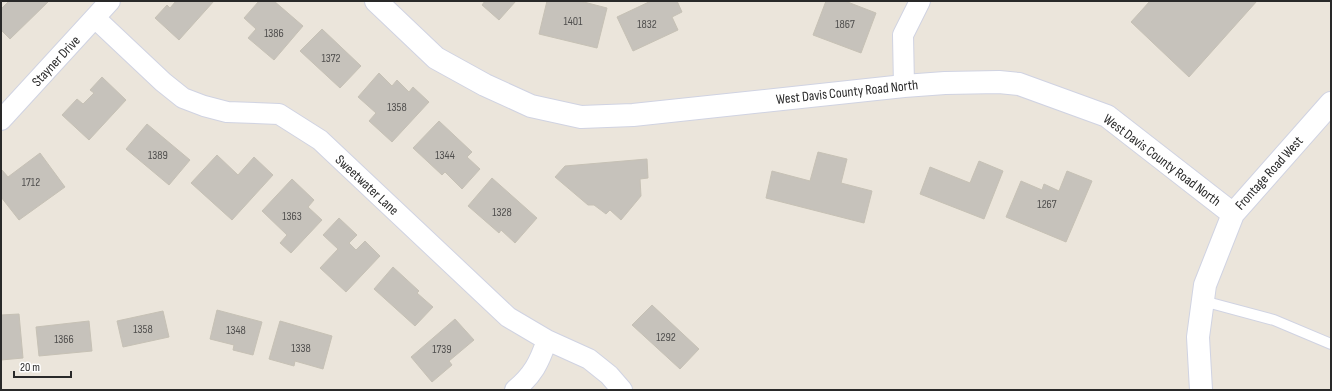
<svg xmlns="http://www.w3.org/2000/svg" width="1332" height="391" viewBox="0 0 1332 391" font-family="'Sofia Sans Condensed',sans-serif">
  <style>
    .building { fill: #c6c2bb; stroke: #c6c1b5 }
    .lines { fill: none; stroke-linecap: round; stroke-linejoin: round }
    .lane-casing { stroke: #d0d3e2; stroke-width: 12 }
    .street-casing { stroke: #d0d3e2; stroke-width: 22 }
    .secondary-casing { stroke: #d0d3e2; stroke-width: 24 }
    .lane { stroke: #fff; stroke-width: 10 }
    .street { stroke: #fff; stroke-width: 20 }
    .secondary { stroke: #fff; stroke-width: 22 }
    .labels { text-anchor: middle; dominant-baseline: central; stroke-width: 3; stroke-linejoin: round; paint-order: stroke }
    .number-label { font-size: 12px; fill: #504f4e }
    .street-label { font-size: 14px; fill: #292929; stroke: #fff }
  </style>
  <rect width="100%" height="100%" fill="#ebe5db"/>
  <path class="building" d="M9,1H49L10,39L1,30V9Z
    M176,1H214L179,40L155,18L167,5L170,8Z
    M259,1H274L303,26L274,60L248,38L256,29L244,18Z
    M485,1H516L499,20L482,5Z
    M547,1H580L607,8L597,48L539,34Z
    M651,1H677L682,12L672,17L678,30L633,51L617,17Z
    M826,1H845L876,13L861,53L813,35Z
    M1150,1H1257L1189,77L1131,22Z
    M322,29L361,66L340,88L300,51Z
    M379,73L392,86L397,80L409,92L413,87L429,102L392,142L369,121L376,113L358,97Z
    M102,77L126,100L89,140L62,115L77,99L83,104L94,93L90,90Z
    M439,121L472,152L467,157L480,169L462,189L445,172L442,175L413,148Z
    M147,124L190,160L169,185L126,149Z
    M818,152L847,159L841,183L872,191L864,223L766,198L772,171L810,181Z
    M40,153L65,187L19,220L1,197V171L2,170L8,177Z
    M217,155L238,175L254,157L273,175L232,220L191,183Z
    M647,159L648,178L640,179L641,196L621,220L610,210L606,214L594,205H588L555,177L565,166Z
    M979,161L1003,171L984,219L920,194L930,167L970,183Z
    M1067,171L1092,181L1066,242L1006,217L1021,181L1042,190L1044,184L1059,191Z
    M492,178L537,218L515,243L501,230L499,233L468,206Z
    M292,179L314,200L308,207L322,220L291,253L280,243L287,235L262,211Z
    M339,218L357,235L349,243L356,250L365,241L380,256L346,292L320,268L338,249L323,235Z
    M393,267L419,291L417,293L433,307L415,326L374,289Z
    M652,305L699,349L680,369L632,325Z
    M217,310L262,322L253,355L233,350L234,345L210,339Z
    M163,311L169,337L123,347L117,321Z
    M19,314L23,358L1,360V315Z
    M455,319L474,340L449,361L452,365L432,382L411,357Z
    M89,321L92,351L39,356L36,327Z
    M280,321L332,336L323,369L295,361L294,366L269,359Z"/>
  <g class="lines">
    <defs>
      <path id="lane" d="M1203,301L1274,320L1331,344"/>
      <path id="street" d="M95,18L163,82L183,98L204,106L227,112L279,114L320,140L508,317L547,340L589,359L609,375L622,390
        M904,86L903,35L920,1
        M1,120L110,1
        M515,390C533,375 539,363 547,340"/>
      <path id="secondary" d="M376,1L436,58L485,85L531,106L581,117L633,115L904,86L945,83L999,82L1019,84L1107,116L1233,214
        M1201,390L1198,337L1205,285L1233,214L1331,103"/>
    </defs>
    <use href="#lane" class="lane-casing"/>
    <use href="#street" class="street-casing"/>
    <use href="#secondary" class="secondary-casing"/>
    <use href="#lane" class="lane"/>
    <use href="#street" class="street"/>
    <use href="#secondary" class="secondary"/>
  </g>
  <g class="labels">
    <g class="number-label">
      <text x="573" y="21">1401</text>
      <text x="647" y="24">1832</text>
      <text x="845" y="24">1867</text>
      <text x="274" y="33">1386</text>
      <text x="331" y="58">1372</text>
      <text x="397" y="107">1358</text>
      <text x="158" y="155">1389</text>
      <text x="445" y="155">1344</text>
      <text x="31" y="182">1712</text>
      <text x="1047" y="204">1267</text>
      <text x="502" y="212">1328</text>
      <text x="292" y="216">1363</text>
      <text x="143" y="329">1358</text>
      <text x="236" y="330">1348</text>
      <text x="666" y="337">1292</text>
      <text x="64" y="339">1366</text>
      <text x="301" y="348">1338</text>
      <text x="442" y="349">1739</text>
    </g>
    <g class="street-label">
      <text transform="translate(56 61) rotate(-47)">Stayner Drive</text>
      <text transform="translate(847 92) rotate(-6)">West Davis County Road North</text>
      <text transform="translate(1162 160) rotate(37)">West Davis County Road North</text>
      <text transform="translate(1269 173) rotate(-48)">Frontage Road West</text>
      <text transform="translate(367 185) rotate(43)">Sweetwater Lane</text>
    </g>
  </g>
  <rect width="1332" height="391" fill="none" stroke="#292929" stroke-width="4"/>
  <path d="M14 371v6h57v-6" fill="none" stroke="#292929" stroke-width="2"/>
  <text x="20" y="371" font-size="12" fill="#292929" stroke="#ffffff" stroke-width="3" paint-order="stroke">20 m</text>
</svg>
